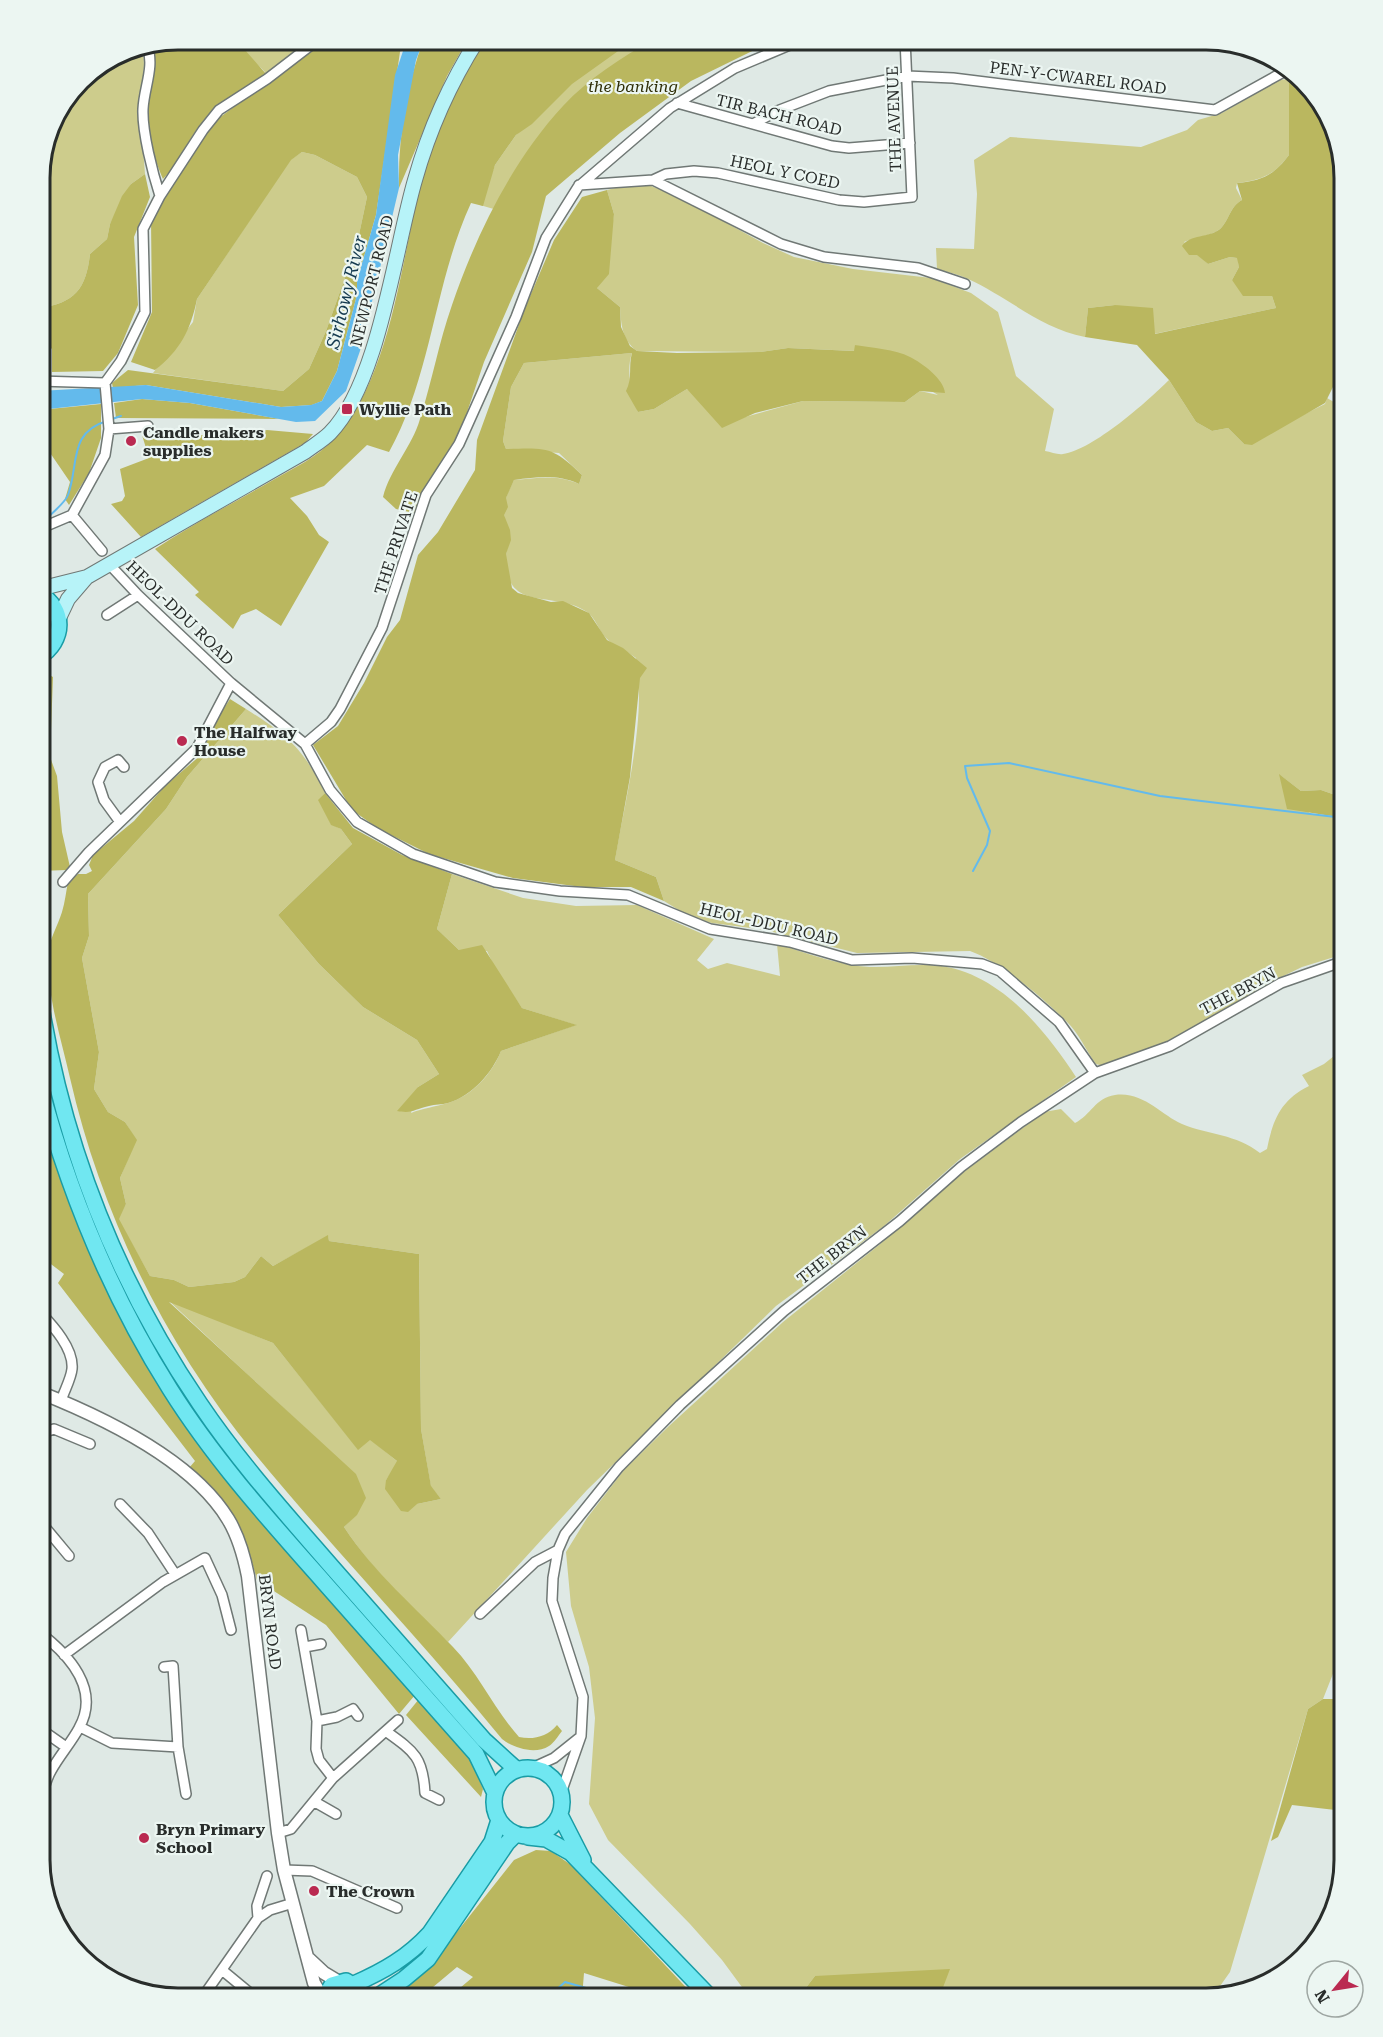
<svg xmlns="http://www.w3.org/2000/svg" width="1383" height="2037" viewBox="0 0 1383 2037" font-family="'Roboto Serif',serif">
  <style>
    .green { fill: #cdcc8c }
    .forest { fill: #bab75f }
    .water { fill: #63baec }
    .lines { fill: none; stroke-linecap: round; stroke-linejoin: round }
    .stream { stroke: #63baec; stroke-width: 2 }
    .minor-casing { stroke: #707875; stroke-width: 12 }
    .tertiary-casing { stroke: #707875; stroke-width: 15 }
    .secondary-casing { stroke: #707875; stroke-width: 16 }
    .primary-casing { stroke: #199ca5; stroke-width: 18 }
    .minor { stroke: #fff; stroke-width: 9 }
    .tertiary { stroke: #fff; stroke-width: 12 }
    .secondary { stroke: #b7f3f8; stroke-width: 14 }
    .primary { stroke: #70e7f1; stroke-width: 15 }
    .poi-dot { fill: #ba2a51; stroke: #ecf6f2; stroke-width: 2 }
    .labels { text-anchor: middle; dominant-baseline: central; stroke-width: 4.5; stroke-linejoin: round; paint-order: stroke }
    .street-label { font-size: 16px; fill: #292d2b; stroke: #ecf6f2 }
    .park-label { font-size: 16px; font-style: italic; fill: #2f2e07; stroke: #ecf6f2 }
    .poi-label { font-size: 16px; font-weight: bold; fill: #292d2b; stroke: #ecf6f2; text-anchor: start }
    .water-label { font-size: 18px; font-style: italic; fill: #153a4f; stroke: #ecf6f2 }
    .rim { fill: none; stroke: #292d2b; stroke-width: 3 }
  </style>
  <rect width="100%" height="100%" fill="#dfe9e5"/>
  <path class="green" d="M198,39H311L267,75C253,55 221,45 198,39Z
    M615,39H693L497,210L480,205L495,165L516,135Z
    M141,46C149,69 138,89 139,112C140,133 144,153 145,174L131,184L110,224L107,239L90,254C86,289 75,303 39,308V169L50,124L80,79L125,49Z
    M1289,79V155C1274,175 1262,180 1237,183L1236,188L1242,200C1230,206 1229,221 1220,229C1209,237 1196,237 1184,242L1208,264L1230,257L1238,258L1239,267L1232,280L1272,296L1276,308L1154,334L1153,328L1115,305L1088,308L1085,337C1040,328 1008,297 968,279C958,274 947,272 937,269L936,248L974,249L977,194L974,160L1010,137L1141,147L1187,130L1198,120L1222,113L1279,80Z
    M302,152L315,155L357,177L367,197L357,244L326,331L309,369L283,391L153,373L193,322L197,299L290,160Z
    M623,186H651L681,198L763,243L794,257L853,269L931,278L971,293L998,312L1016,376L1054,409L1045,451C1051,452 1058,455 1063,454C1093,450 1148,401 1169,380L1196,422L1212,431L1228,428L1244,444L1325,404L1327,398L1344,408V798L1321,790L1301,791L1280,775L1310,814L1344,818V954L1302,967L1269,983L1171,1041L1103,1066L1096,1064C1086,1051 1079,1033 1067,1022C1043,998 1001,962 970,951L857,953L765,930L712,923L690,917L664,901L656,877L615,860C625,799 647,718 636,658C627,651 613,646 606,638C599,631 595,617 587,612C553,589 503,615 506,554C507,548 510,543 510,537C510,529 504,522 504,515C502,503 509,490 514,480C538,478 557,474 579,484L582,475L559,453L506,449L503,441L511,387L524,363L632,353C626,369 631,396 638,412L654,409L687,389L738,419L803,401L905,402L920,391L938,395L855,345V351L788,348L760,352L637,351C622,340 621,324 620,307L597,288L610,241L614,214L607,190Z
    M246,709C287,735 304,749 325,793L319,800L331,824L341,829L352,844L278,915L319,964L363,1007L417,1040L439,1074L418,1087L411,1113C423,1108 435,1107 448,1103C472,1096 492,1074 501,1051L576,1025L522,1008L496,970L487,951L459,950L437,929L452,874L523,898L576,906L637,905L714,939L697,960L708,969L727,963L780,976L777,944C801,951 827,961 852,965C878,970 903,964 929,965C995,967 1043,1027 1076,1077L960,1159L884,1226L776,1306L587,1490L448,1642C411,1607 372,1570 344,1527L357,1514L318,1440L168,1300L273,1343L358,1449L370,1439L398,1462L386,1480L417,1504L441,1499L431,1487L421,1429L419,1254L329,1241L328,1236L273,1266L261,1256L245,1277L234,1282L189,1287L174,1280L150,1276L118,1219L126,1204L120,1178L136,1140L125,1122L108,1112L94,1089L99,1052L82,958L89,936L88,894L166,809L187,777Z
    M1344,1048V1646L1323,1699L1308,1709L1230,1972L1213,1996L1205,1998H834L815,1976L798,1998H750L722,1960L690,1924L608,1840L589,1804L595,1718L589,1667L571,1606L566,1552L587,1518L624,1470L669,1426L783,1322L879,1245L949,1183L1044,1112L1061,1109L1075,1123C1091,1115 1095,1098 1115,1095C1143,1091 1161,1115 1182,1124C1209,1135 1236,1134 1260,1153L1267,1149C1273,1119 1281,1100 1309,1086L1302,1075L1324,1064Z"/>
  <path class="forest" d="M178,39H198L245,50L267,75C242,90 215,105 197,129C185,146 178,164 163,179C154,158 143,123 147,100C152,73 157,73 153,44Z
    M325,39H407L400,52L376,215L357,281V295L337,371L322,401L312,405L281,407L146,385L113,388L112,383L128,370L283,391L309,369L326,331L357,244L367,197L357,177L315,155L302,152L291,160L197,299C191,329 180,351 155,370L131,362L152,312L151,220L200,142L219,118Z
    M424,39H468L447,76L399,188C398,139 406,85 424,39Z
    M486,39H635L572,84L532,124L516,135L495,165L483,206L471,203C434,283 432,375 389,452L367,445L324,486L290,498L307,516L319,535L329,542L281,626L256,609L241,615L233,629L195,595L199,592L155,549C193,524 233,503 273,480C294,468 317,457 333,440C394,376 402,248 425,166C437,122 460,76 486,39Z
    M654,39H777L691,81L620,133L546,196L532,252L484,362L457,442L433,478L414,513L396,509L383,497C390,469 412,447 420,419C432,381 439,342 452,305C476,235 512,161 563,106C589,78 621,58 654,39Z
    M1289,79H1296L1326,109L1344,178V365L1325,403L1252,445L1244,444L1228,428L1212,431L1196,422L1169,380L1137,345L1085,337L1088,308L1115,305L1153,308L1155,334L1276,308L1272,296H1243L1232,280L1239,267L1237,258L1230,257L1208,264L1197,255H1189L1182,246C1190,234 1209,238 1220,229C1229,221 1230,206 1242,200L1237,183C1262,181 1274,175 1289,155Z
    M145,174L150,197L134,237L138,305L118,353L103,371L52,372V349L47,345L39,346V308C75,303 86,289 90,254L107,239L110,224L122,196L131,184Z
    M607,190L614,214L609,274L597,288L620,307L621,327L630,346L637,351L677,353L760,352L788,348L854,351L855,345C872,348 895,349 910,357C922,363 944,379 945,393L920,391L905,402L803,401L755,413L722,428L687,389L654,409L638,412L626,391C633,377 628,367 632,353L524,363L511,387L503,441L506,449C547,448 552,446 582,475L579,484C557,474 538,477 514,480L506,498L508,507L504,515L510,530L511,540L506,554L512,588L518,593L551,602L563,601L589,613L607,640L623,648L647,668L640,678L630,777L615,860L656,877L664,901L631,887H582L513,878L429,854L379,829L352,810L313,745L338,726L364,683L387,637L400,620L418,555L438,532L475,470L477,440L525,308L554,240L582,197Z
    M142,399L190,403L280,419L116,418L114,403Z
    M101,404V438L89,473L69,505L65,499L70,482L44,444L39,446V410Z
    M267,430L313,434L305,443L141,537L111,504L122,501L125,496L120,469L149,458L142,435H232Z
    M39,602C55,617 55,634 39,648Z
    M46,673L53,677L50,757L57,776L62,832L70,867L67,870L39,871V724L41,687Z
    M230,699L246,709L187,777L166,809L88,894L89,936L82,958L99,1052L94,1089L108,1112L125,1122L137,1140L120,1178L126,1204L119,1219L150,1276L174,1280L189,1287L234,1282L245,1277L261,1256L273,1266L328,1235L329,1241L419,1254L421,1429L431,1486L441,1499L417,1504L408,1512L401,1511L385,1489L386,1480L397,1461L370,1440L358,1450L273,1343L169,1302L356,1474L366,1498L357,1515L344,1527C374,1573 416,1608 453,1647C479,1674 494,1709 519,1737C533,1740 547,1737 557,1725L562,1731C558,1736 554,1743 549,1746C535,1755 513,1748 502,1739C422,1641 335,1551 255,1454C166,1346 101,1214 70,1078C61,1038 47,996 48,955C48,942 58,925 62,912C65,902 66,892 68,882L78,874H86L92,871L89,865L93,855L134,821L165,786L202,754C204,733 219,716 230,699Z
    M1279,774L1301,791L1321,790L1344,798V818L1287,809Z
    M325,793L353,828L402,855L452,874L437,929L459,950L482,945L522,1008L577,1025L501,1051C492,1073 472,1096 448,1103C442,1105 435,1104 429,1106C414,1109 413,1114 397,1111L418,1087L439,1074L417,1040L363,1007L319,964L278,915L352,844L341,829L331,825L318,800Z
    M39,1107L58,1173L91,1255L141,1354L415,1695L399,1714L326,1625L257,1580C241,1521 236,1508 189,1468L195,1461L58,1283L64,1274L39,1255Z
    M419,1699L472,1762L483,1789L481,1797L406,1715Z
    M1323,1699H1333L1344,1705V1811L1292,1805L1278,1837L1271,1841L1308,1709Z
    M536,1850L551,1851L571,1865L696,1998H664L584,1973L582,1998H448L473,1977L457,1967L420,1998H391L430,1966L514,1860Z
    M950,1969L939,1998H798L815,1976Z"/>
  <path class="water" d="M407,39H424L416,60L398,155L399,188L361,348L346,391L315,421L296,422L190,403L142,399L39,410V391L146,385L281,407L311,405L322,401L337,371L357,295V281L376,215L395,75Z"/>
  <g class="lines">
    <path class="stream" d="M112,419L121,416
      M46,519C53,512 65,503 68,495C79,466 68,432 107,421
      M973,871L987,845L990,831L967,778L965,766L1009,763L1160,796L1344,818
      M547,1998L565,1982L621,1998"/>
    <defs>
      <path id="minor" d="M147,45C155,67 144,87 143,109C142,132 153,174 160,196
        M677,103L832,146L849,148L910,143
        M755,123L777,111L829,91L907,76L953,78L1215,110L1287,70
        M653,180L781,244L824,257L918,268L965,284
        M579,185L653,180L666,174L694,171L718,173L839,200L864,202L912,197L905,39
        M39,381L105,383
        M109,429L148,426
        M72,515L102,551
        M39,529L72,515L105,455L109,429L105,383L121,361L145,312L143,229L160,196L203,130L219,110L267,79L319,39
        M109,564L138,595L231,683L305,744L330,790L357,822L413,854L495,882L560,891L628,895L710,929L790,942L852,960L912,958L982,964L1000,971L1059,1022L1095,1073
        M107,615L138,595
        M305,744L331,722L340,709L382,628L426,495L459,444L516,317L546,238L578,187L670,108L735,68L804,39
        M120,822L104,800L98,782L105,767L118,760L124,767
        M63,882L89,852L197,748L231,683
        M39,1311C52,1325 74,1348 72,1369C71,1379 64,1391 61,1401
        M39,1434L54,1429L90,1444
        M120,1504L148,1533L175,1574
        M39,1520L69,1556
        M480,1614L535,1562L558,1550
        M301,1630L317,1721L316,1749L319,1760L333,1778
        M305,1647L321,1644
        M64,1655L163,1582L205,1558L222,1595L231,1630
        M164,1667L173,1666L178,1747L186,1794
        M317,1721L337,1717L353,1709L358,1716
        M80,1727L112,1743L178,1747
        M39,1728L66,1747
        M387,1732C415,1752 423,1758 425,1793L439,1800
        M532,1768L554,1758L579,1738
        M561,1793L581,1736L583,1697L552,1601L553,1578L558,1550L565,1534L619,1467L680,1405L784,1311L900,1221L961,1167L1021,1122L1095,1073L1170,1046L1281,983L1344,961
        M315,1802L336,1814
        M39,1805C43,1794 45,1781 51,1771C59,1756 71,1743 79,1728C101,1689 68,1654 39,1632
        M278,1833L291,1829L333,1778L398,1720
        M284,1870L312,1871L397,1908
        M258,1918L257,1906L267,1876
        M87,1958L122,1983
        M222,1970L256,1998
        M202,1998L258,1918L270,1910L293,1903"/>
      <path id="tertiary" d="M39,1392C102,1417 192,1460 228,1519C239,1537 244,1556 248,1576L278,1833L284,1870L314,1983L323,1998
        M309,1959L324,1973L339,1982"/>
      <path id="secondary" d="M39,589L87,577L305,452C313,446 323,440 330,433C379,383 395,248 415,180C429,130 450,83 478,39
        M59,618L68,599L86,578"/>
      <path id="primary" d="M39,657C65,641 66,609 39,593
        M39,994C62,1142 116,1281 200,1404C239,1462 286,1514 331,1566C382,1624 433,1682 484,1740L517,1770
        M39,1082C68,1191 110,1294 170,1389C214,1459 269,1520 323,1581C374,1639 425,1697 476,1754L495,1793
        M494 1802a34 34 0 1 1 68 0a34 34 0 1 1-68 0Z
        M560,1815L583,1860
        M528,1837L546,1839L571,1853L711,1998
        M354,1984C384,1971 408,1957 430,1933L492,1842L499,1820
        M324,1998L332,1985L346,1981L359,1989L363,1998
        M375,1998L404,1979L428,1959L507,1843L516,1834"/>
    </defs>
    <use href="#minor" class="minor-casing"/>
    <use href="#tertiary" class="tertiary-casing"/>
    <use href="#secondary" class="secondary-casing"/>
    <use href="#primary" class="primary-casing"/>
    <use href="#minor" class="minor"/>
    <use href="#tertiary" class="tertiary"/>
    <use href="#secondary" class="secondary"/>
    <use href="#primary" class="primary"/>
  </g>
  <g class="poi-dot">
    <rect x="341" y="403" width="12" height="12" rx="3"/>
    <circle cx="131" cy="441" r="6"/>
    <circle cx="182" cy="741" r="6"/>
    <circle cx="144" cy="1838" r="6"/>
    <circle cx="314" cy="1891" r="6"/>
  </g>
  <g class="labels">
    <g class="street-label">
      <text transform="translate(1078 78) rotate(7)">PEN-Y-CWAREL ROAD</text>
      <text transform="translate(779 115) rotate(14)">TIR BACH ROAD</text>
      <text transform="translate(894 119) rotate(-92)">THE AVENUE</text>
      <text transform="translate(785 172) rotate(12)">HEOL Y COED</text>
      <text transform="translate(372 281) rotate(-76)">NEWPORT ROAD</text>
      <text transform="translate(396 543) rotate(-72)">THE PRIVATE</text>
      <text transform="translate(180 613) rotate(44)">HEOL-DDU ROAD</text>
      <text transform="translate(769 924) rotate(13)">HEOL-DDU ROAD</text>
      <text transform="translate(1238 991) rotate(-28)">THE BRYN</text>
      <text transform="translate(832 1255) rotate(-38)">THE BRYN</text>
      <text transform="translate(270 1622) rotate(83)">BRYN ROAD</text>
    </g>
    <g class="park-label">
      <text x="633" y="86">the banking</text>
    </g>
    <g class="poi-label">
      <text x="359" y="409">Wyllie Path</text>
      <text x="143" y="432">Candle makers<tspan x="143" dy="18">supplies</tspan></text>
      <text x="194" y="732">The Halfway<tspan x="194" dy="18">House</tspan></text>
      <text x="156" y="1829">Bryn Primary<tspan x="156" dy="18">School</tspan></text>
      <text x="326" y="1891">The Crown</text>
    </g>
    <g class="water-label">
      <text transform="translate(346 292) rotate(-76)">Sirhowy River</text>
    </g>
  </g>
  <path d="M0 0H1383V2037H0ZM178 50H1206A128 128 0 0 1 1334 178V1860A128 128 0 0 1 1206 1988H178A128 128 0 0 1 50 1860V178A128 128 0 0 1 178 50Z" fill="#ecf6f2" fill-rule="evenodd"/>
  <path class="rim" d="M178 50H1206A128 128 0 0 1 1334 178V1860A128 128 0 0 1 1206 1988H178A128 128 0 0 1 50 1860V178A128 128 0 0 1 178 50Z"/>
  <g transform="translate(1335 1989) rotate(240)"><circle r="28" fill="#ecf6f2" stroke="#9ea6a2" stroke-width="1.5"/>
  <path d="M0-4.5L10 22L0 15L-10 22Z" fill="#ba2a51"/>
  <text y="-9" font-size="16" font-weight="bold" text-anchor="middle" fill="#292d2b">N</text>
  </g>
</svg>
